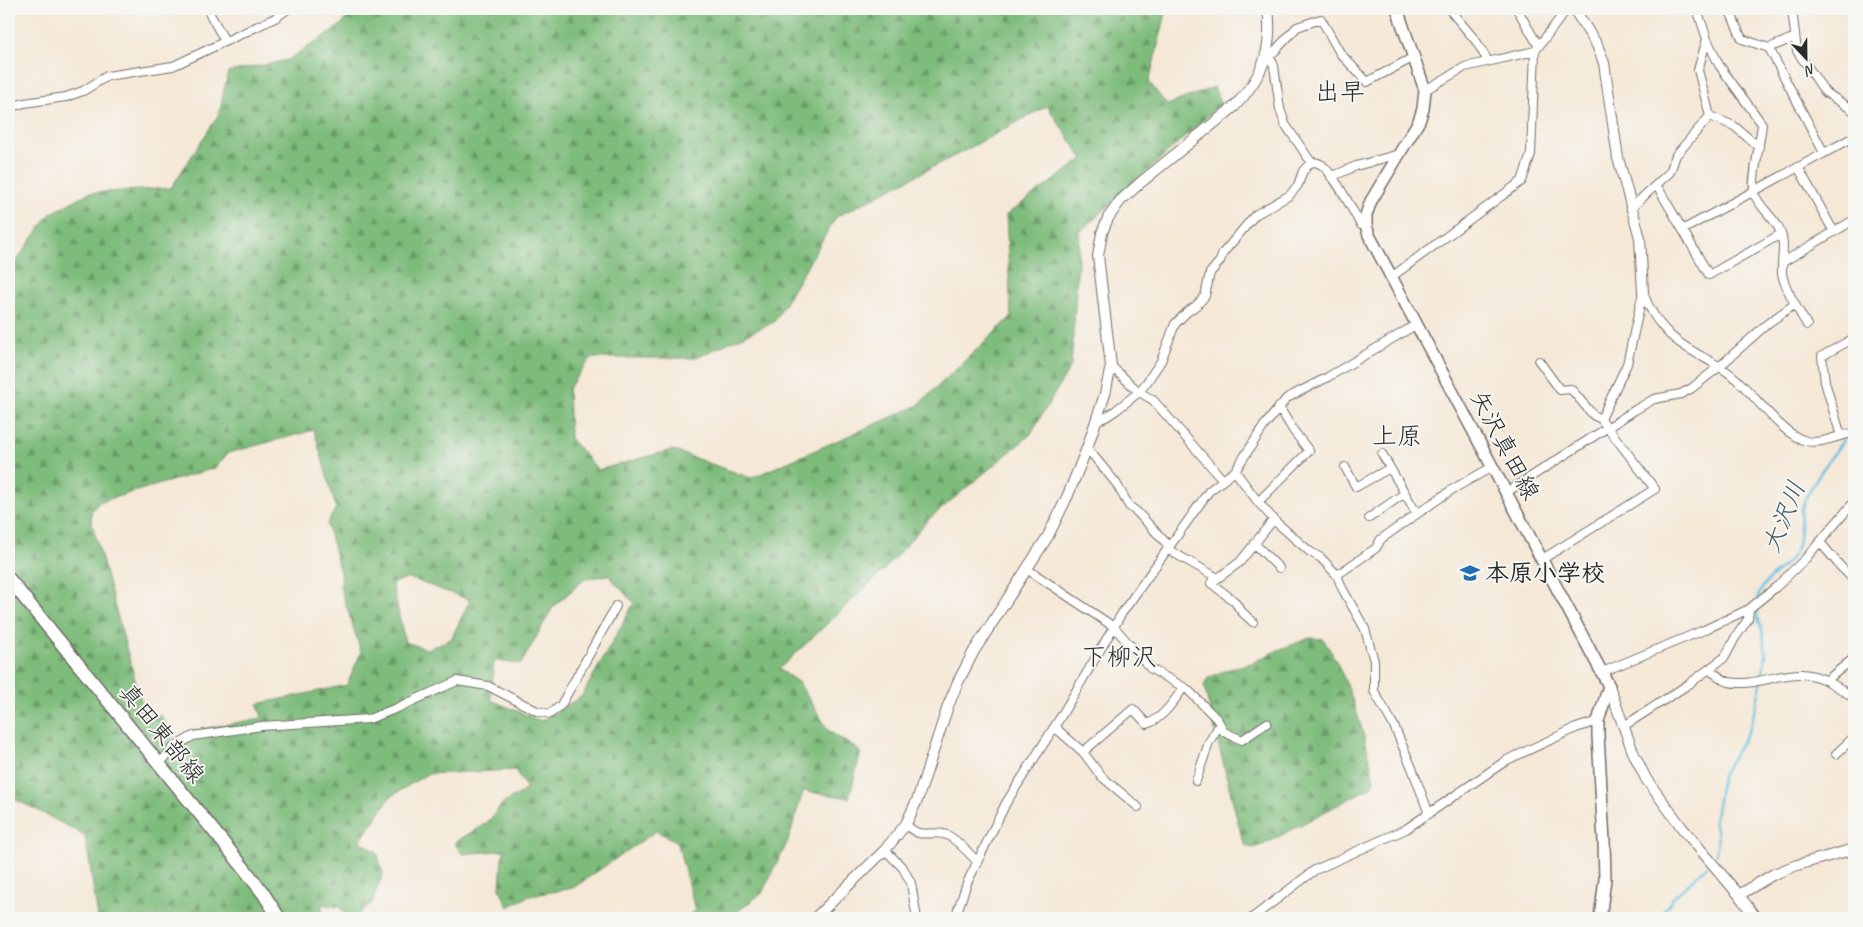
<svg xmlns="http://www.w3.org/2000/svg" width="1863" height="927" viewBox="0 0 1863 927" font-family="Caveat,'Klee One',sans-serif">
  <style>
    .forest { fill: url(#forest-firs); stroke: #547453; fill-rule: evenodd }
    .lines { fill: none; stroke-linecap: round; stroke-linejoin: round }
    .stream { stroke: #63bee1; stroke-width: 2.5 }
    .minor-casing { stroke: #726d67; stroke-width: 10 }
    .tertiary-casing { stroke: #726d67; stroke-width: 12 }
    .secondary-casing { stroke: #726d67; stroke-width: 14 }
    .primary-casing { stroke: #726d67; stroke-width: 15 }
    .minor { stroke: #fff; stroke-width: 8 }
    .tertiary { stroke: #fff; stroke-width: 10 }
    .secondary { stroke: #fff; stroke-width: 11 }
    .primary { stroke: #fff; stroke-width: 12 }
    .labels { text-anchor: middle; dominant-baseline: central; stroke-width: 4; stroke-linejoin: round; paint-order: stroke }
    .street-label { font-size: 24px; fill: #2b2b2b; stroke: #f6f6f2 }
    .poi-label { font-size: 24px; font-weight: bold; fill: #2b2b2b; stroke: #f6f6f2; text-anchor: start }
    .neighbourhood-label { font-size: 25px; fill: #2b2b2b; stroke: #f6f6f2 }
    .water-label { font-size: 25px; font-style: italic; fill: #3c5762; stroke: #f6f6f2 }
  </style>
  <defs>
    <pattern id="forest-firs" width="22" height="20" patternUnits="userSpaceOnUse" patternTransform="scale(1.25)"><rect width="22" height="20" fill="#7ebc7b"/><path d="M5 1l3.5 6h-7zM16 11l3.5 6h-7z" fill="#679965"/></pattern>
  </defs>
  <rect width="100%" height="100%" fill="#f6f6f2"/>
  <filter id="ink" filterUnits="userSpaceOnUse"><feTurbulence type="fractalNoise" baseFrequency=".02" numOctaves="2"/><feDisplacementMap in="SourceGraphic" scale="10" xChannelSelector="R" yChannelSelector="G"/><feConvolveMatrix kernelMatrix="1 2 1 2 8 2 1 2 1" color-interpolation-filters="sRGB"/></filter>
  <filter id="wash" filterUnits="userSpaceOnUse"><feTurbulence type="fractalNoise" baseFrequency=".0096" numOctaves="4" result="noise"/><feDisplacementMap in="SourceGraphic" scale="20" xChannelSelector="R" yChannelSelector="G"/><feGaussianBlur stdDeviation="1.12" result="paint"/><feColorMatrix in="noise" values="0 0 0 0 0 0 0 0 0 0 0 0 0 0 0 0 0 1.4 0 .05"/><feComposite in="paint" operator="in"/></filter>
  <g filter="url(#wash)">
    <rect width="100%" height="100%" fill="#f5e8d7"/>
    <path class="forest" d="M354,9H1167L1149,82L1167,105L1214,87L1221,104L1080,232L1071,366L1030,435L929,519L883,571L779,669L799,683L829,731L861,752L849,798L803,791L788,841L762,893L729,918H685L695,910L677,842L656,831L573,888L529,896L508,907L500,889L502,858L505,850L463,854L454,843L488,822L501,805L527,789L515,770L427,774L390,797L360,841L377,852L383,873L372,903L354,918H348L340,907L322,904V918H98L85,835L15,799L9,800V271L50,214L88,193L171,188L219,114L228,72L288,60L341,25ZM1047,106L1083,159L1006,215L1011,317L917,406L751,478L672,450L598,470L570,438L568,389L591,358H695L774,322L836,217L964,151ZM314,430L336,508L327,524L342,580L340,586L361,652L347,685L258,704L262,718L186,732L174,741L161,715L149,717L144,712L91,520V512L99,502L215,468L228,453ZM608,575L634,603L582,696L541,721L491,700L494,661L521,664L553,607L585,579ZM409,578L470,600L451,639L427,649L405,642L392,583Z
      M1310,638L1323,639C1349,677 1365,735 1374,779L1371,787L1265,844L1253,848L1246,846L1242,838L1204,686L1208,678L1226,670L1252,663L1278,650Z"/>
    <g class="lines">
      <path class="stream" d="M1849,431L1854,422
        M1758,598C1762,580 1782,570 1792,557C1804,541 1797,522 1803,505C1813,479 1831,459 1846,436
        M1716,855L1718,834L1714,823L1722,776L1750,728L1760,689L1766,654L1763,634L1757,614L1758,604
        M1658,918L1674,897L1707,866"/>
    </g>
  </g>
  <g filter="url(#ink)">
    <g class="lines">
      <defs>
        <path id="minor" d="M207,9L225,41
          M1449,9L1476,41L1488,61
          M1517,9L1538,45
          M1697,9L1707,39L1719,65L1762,124C1761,135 1751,186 1754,193C1759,208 1774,216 1780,231C1786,244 1781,259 1782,273C1783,286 1800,313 1807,325
          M1729,9L1742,39L1769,48L1824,153
          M1792,9L1797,51L1825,92L1854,111
          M1769,48L1795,37
          M1425,90L1465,67L1535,51
          M9,108L24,103L66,97L83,91L107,76L173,66L275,18L288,9
          M1851,108L1854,98
          M1710,116L1734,126L1759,147
          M1311,162L1285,124L1280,109L1274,66L1272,61L1266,58L1274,52L1297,27L1321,19L1340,53L1367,82L1414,57
          M1798,167L1834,232
          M1331,177L1356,166L1399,154
          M1657,186L1709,275L1781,234
          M1631,208L1670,172L1676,155L1710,116L1698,70L1707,39
          M1684,229L1854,137
          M1783,262L1854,220
          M1390,278L1522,181L1531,154L1535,51L1567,9
          M1643,292C1648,307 1657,322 1669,334C1688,353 1715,360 1735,378C1755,395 1782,435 1806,441C1822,445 1839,434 1854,433
          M1539,361L1560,390L1571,389L1593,415L1601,419
          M1111,366L1139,392L1153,400L1223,480
          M1095,421L1106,417L1115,411L1139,392L1147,382L1161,361L1175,324L1187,312L1197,305L1205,296L1210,273L1220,261L1223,253L1255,215L1290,195L1298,185L1303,171L1311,162C1315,162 1318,162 1322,165C1336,177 1351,208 1361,225H1366
          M1841,436L1825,382L1822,356L1854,338
          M1087,448L1116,483L1129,506L1137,512L1169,546
          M1382,454L1417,514
          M1345,467L1356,487L1390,468
          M1235,471L1258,502L1276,522L1309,551L1321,558L1337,575L1342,588L1365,629L1374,661V691L1394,726L1412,768L1429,814
          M1507,492L1635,410L1654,399L1681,394L1692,388L1720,366L1767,324L1795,304
          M1258,502L1309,451L1293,430L1279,407
          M1369,518L1405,493
          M1820,542L1840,566L1854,580
          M1254,543L1279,568
          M1167,549L1218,578L1240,562L1274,519
          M1541,560L1655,489L1601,419L1627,364L1643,292
          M1027,569L1114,627L1151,669L1187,689L1217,719L1224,732L1242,740L1267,723
          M1337,575L1376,548L1381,539L1427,507L1453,489L1492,467
          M1218,578L1211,583L1234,601L1242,612L1253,622
          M1709,670C1715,673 1722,680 1729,682C1753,687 1778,673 1802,674C1822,675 1838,687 1854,698
          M1602,672L1704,630L1749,609L1776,587L1806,558L1854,502
          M1827,680L1854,658
          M1056,725L1059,731L1083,752L1101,776L1138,807
          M1624,726L1689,684L1725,657L1735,638L1748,619L1749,609
          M1083,752L1133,709L1147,724C1162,719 1175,700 1184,687
          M1836,754L1854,737
          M160,763L174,747L193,736L262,726L369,719L397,708L457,681L488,686L537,711L550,714L561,705L616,606
          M1196,781L1209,742L1220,724
          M906,824C920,841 931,829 947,835C958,840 968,853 977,861
          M885,850L903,868L911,883L916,913V918
          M955,918L967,883L1006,803L1060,718L1122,613L1209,491L1235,471L1264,426L1287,398L1328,377L1417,324
          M1252,918L1315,870L1406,829L1507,760L1576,728L1598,721"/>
        <path id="tertiary" d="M1574,9L1597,45L1604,63L1618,158L1640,238L1643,292
          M1609,686L1633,752L1646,779L1683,829L1739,895L1756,918
          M1739,895L1774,874L1797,865L1854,849
          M815,918L885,850L906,824L918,798L948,706L958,682L974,651L1048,536L1068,495L1087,448L1105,394L1111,366L1098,256L1102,233L1108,218L1120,201L1140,183L1235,106C1263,76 1273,50 1268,9"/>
        <path id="secondary" d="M1397,9L1425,90L1423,109L1419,121L1371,201L1366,215V225L1369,235L1609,686L1598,721V735L1604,841L1605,879L1600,918"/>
        <path id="primary" d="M9,579L243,867L263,893L279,918"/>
      </defs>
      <use href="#minor" class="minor-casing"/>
      <use href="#tertiary" class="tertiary-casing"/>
      <use href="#secondary" class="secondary-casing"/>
      <use href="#primary" class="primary-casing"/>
      <use href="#minor" class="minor"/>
      <use href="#tertiary" class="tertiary"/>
      <use href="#secondary" class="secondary"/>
      <use href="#primary" class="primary"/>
    </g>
  </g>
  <defs>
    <symbol id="school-bare" viewBox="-9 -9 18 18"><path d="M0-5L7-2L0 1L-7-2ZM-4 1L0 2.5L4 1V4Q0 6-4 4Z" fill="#1f6fb2" stroke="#f6f6f2" stroke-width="2.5" paint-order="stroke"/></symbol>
  </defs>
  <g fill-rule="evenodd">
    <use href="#school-bare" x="1456" y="559" width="28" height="28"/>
  </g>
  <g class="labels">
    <g class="street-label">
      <text transform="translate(1505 445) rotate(62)">矢沢真田線</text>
      <text transform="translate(162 733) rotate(51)">真田東部線</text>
    </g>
    <g class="poi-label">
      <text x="1485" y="573">本原小学校</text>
    </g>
    <g class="neighbourhood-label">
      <text x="1340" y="92">出早</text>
      <text x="1397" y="436">上原</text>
      <text x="1119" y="657">下柳沢</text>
    </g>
    <g class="water-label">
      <text transform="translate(1784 517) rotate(-68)">大沢川</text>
    </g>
  </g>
  <rect width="1863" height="927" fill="none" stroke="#f6f6f2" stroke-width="30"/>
  <g transform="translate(1806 58) rotate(158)" stroke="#f6f6f2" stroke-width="4" paint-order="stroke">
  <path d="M0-4L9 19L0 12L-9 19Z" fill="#2b2b2b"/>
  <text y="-8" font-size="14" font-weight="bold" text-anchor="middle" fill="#2b2b2b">N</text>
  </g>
</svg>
